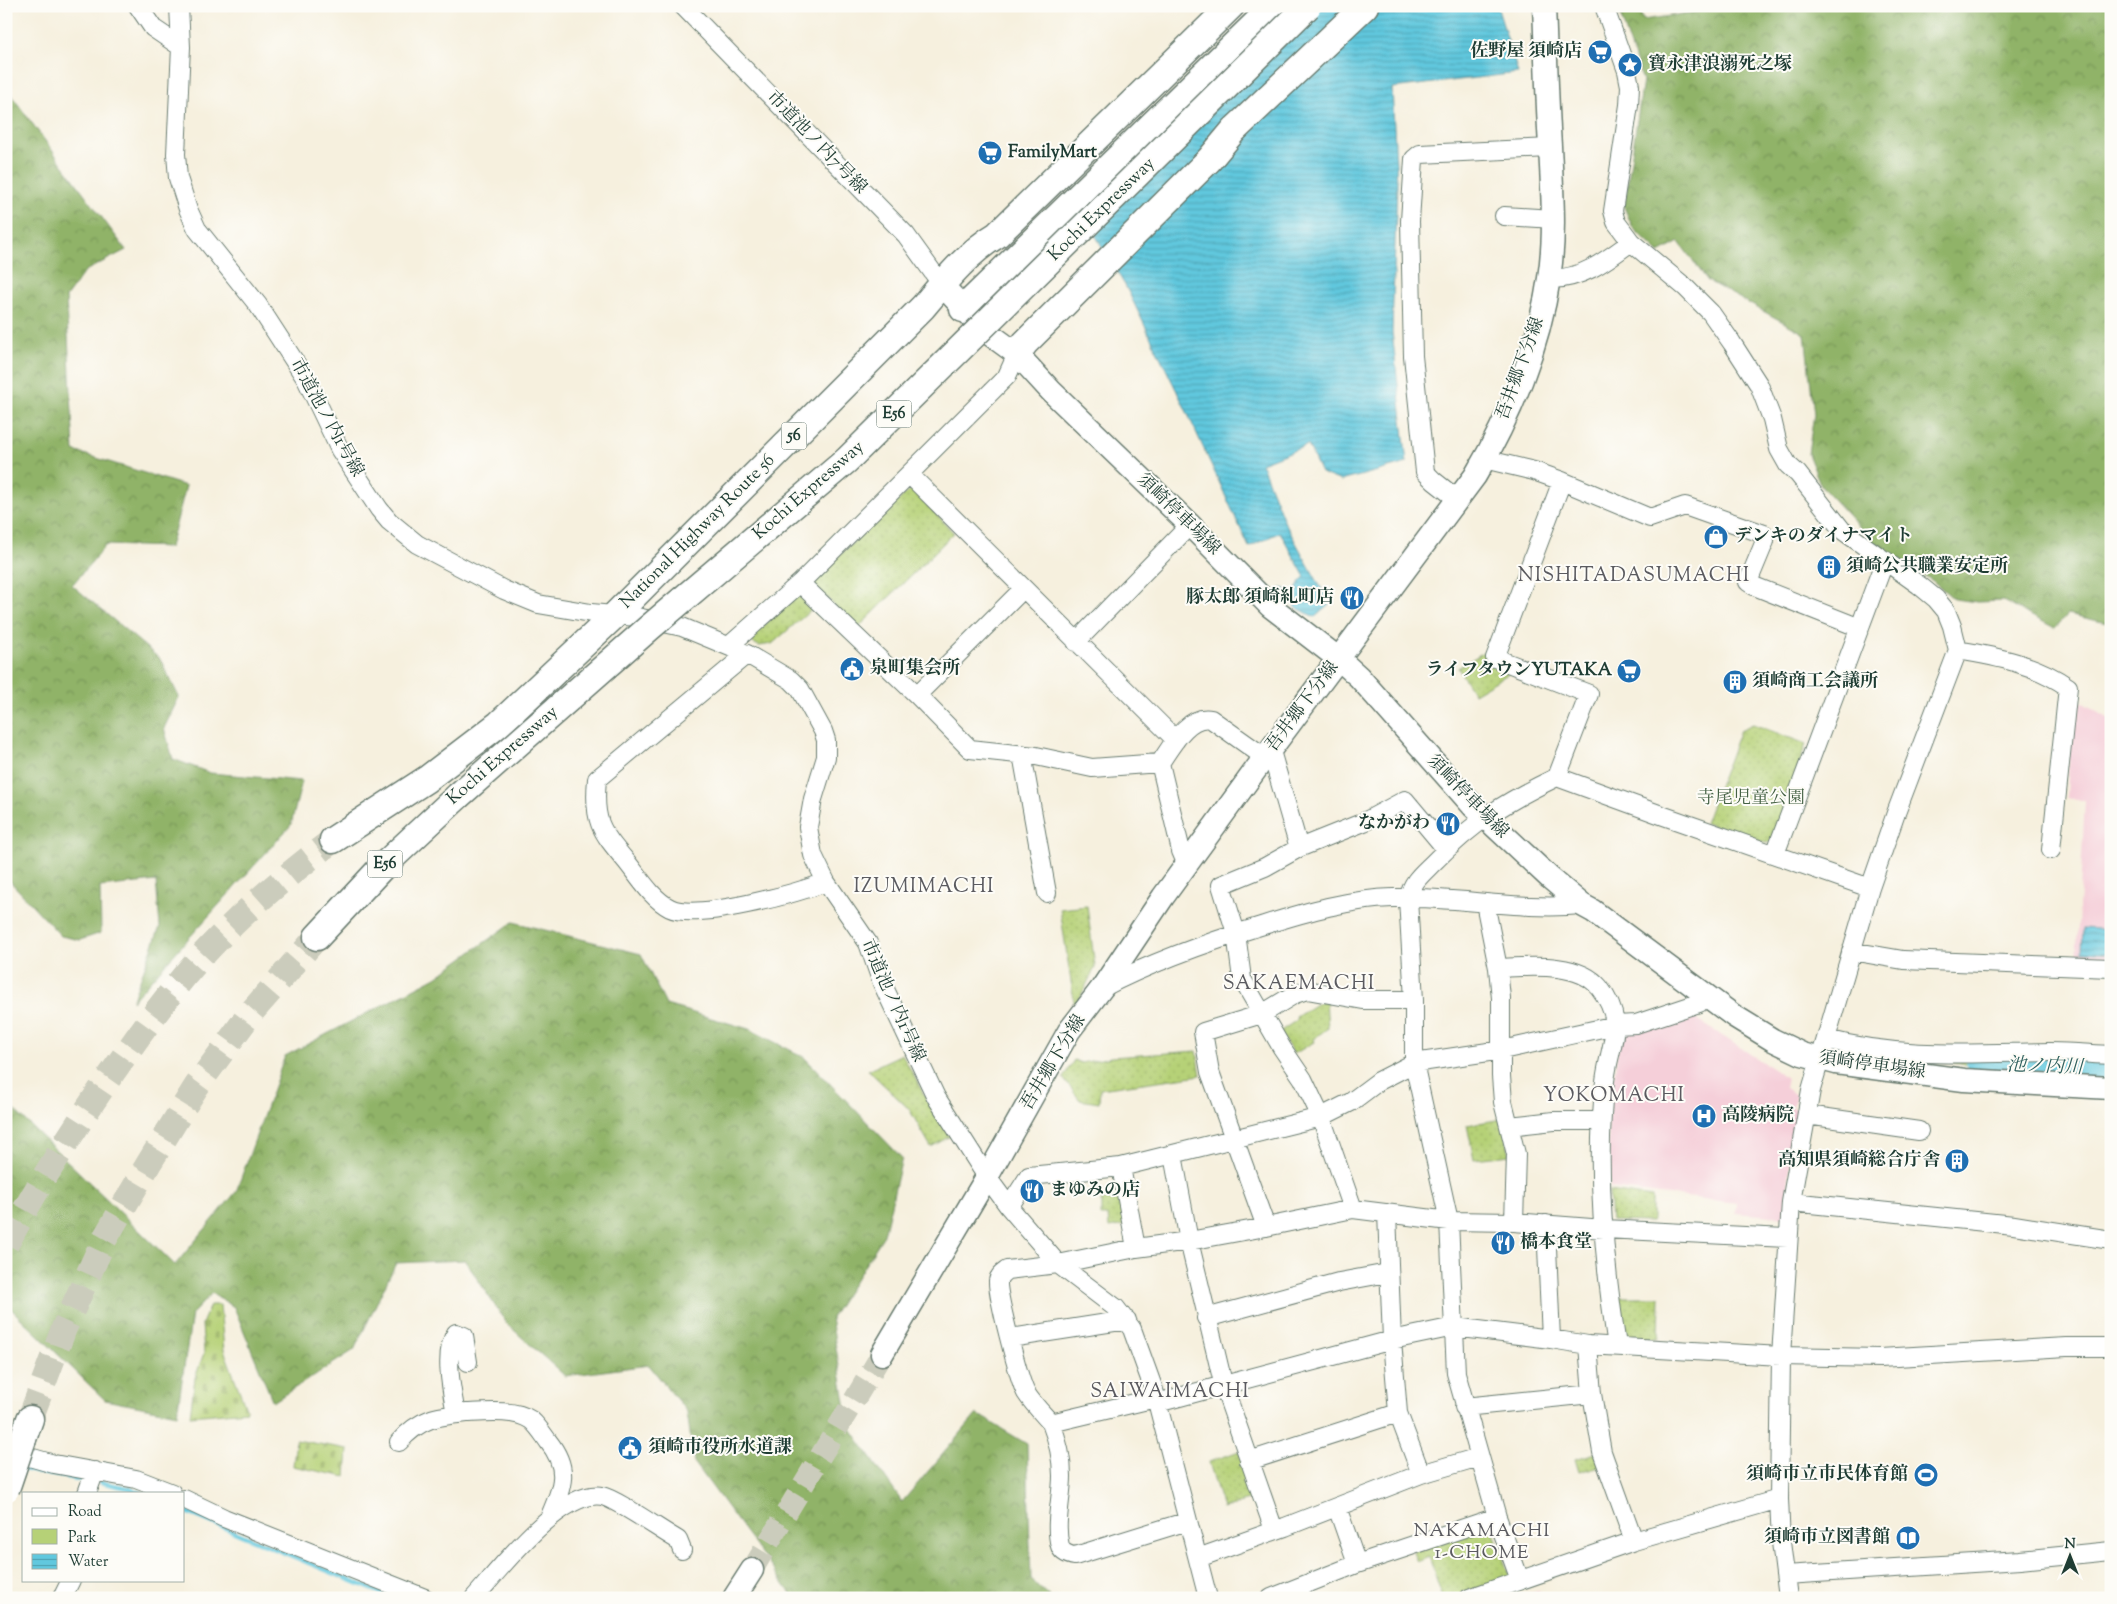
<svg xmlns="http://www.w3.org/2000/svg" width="2117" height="1604" viewBox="0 0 2117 1604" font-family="'Sorts Mill Goudy','Noto Serif JP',serif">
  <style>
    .built { fill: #f5cfd9 }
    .green { fill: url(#green-dots); stroke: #6a8756 }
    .forest { fill: url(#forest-crowns); stroke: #58784e }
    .cemetery { fill: url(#cemetery-stones); stroke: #6a8756 }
    .water { fill: url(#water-rules); stroke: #408289 }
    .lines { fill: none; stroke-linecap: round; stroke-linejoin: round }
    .stream { stroke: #61c8de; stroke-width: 4.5 }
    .river { stroke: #61c8de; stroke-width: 26 }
    .major-tunnel { stroke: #cbccbc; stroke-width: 22; stroke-dasharray: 22 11; stroke-linecap: butt }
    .highway-tunnel { stroke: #cbccbc; stroke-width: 26; stroke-dasharray: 26 13; stroke-linecap: butt }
    .minor-casing { stroke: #6a7c70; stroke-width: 20 }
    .major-casing { stroke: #6a7c70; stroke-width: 25 }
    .highway-casing { stroke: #6a7c70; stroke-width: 29 }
    .minor { stroke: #fff; stroke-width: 18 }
    .major { stroke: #fff; stroke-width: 22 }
    .highway { stroke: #fff; stroke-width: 26 }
    .highway-bridge-casing { stroke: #6a7c70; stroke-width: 29; stroke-linecap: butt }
    .highway-bridge { stroke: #fff; stroke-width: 26 }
    .labels { text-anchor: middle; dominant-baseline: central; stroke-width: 4; stroke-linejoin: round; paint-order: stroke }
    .shield { fill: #fdfcf7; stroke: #62766e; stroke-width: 1 }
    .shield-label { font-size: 16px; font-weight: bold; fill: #1f3d34 }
    .poi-label { font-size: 18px; font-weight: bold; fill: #1f3d34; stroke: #fdfcf7; text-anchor: start }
    .street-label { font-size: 18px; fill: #1f3d34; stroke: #fdfcf7 }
    .park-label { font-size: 18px; fill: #456245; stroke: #fdfcf7 }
    .water-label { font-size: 19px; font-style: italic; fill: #30605e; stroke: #fdfcf7 }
    .neighbourhood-label { font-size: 19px; letter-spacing: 1px; fill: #5b5b60; stroke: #fdfcf7 }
    .quarter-label { font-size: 20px; letter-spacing: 1px; fill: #5b5b60; stroke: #fdfcf7 }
  </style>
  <defs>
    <pattern id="green-dots" width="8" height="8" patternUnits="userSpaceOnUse" patternTransform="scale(1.25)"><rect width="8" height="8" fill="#b6d177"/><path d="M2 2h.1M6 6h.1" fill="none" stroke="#9cb468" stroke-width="1.8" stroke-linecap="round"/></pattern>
    <pattern id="forest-crowns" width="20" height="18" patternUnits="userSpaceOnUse" patternTransform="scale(1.25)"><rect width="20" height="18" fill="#90b368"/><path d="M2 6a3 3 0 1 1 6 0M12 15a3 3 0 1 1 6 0" fill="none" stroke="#759356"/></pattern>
    <pattern id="cemetery-stones" width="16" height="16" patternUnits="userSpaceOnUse" patternTransform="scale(1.25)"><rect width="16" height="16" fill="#b6d177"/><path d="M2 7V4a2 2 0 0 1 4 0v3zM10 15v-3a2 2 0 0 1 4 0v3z" fill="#9cb468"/></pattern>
    <pattern id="water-rules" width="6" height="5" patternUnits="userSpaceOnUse" patternTransform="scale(1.25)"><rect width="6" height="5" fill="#61c8de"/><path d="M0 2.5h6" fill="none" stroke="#4fa4b5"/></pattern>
  </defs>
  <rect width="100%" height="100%" fill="#fdfcf7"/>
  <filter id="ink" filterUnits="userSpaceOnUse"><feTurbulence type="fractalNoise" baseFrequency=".02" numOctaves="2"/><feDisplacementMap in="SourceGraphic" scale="10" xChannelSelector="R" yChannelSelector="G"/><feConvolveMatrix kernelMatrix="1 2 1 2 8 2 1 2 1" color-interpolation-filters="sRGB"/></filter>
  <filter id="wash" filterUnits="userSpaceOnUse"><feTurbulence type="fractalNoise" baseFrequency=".0096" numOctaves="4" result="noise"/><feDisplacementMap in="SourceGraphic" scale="20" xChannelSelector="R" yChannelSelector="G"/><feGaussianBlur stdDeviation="1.12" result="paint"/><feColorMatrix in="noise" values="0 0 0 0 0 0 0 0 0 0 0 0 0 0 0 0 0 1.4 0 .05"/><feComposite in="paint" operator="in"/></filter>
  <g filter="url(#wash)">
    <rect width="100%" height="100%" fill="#f6f0de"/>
    <path class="built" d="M2072,696L2111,720V963L2076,962L2085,801L2067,798Z
      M1687,1013L1787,1078L1785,1088L1796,1095L1792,1108L1800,1109L1792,1149L1785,1217L1735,1213L1736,1203L1610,1188L1608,1122L1620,1033L1670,1024Z
      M1538,1590L1549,1598H1514Z"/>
    <path class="green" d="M912,488L954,533L857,629L826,597L772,644L759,646L748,640Z
      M1487,650L1484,663L1513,671L1474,694L1458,668Z
      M1753,724L1806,744L1774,840L1766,843L1705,823L1740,730Z
      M1087,906L1095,967L1075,1008L1060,909Z
      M1321,1001H1326L1328,1028L1313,1039L1314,1042L1294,1054L1279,1032L1297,1020L1296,1017Z
      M1197,1051L1201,1075L1100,1089L1099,1103L1080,1100L1063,1078L1074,1060L1081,1063L1111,1057Z
      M902,1054L927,1100L952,1135L931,1147L909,1109L868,1070Z
      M2111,1059V1076L1978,1067L1939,1060Z
      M1502,1119L1510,1155L1474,1159L1467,1125Z
      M1609,1191L1652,1197V1222L1611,1221Z
      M1121,1199L1126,1225L1109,1228L1108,1216H1101V1201Z
      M1617,1297H1660L1659,1338H1623Z
      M1239,1451L1255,1497L1223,1509L1209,1462Z
      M1596,1453L1600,1466L1579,1472L1575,1459Z
      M1490,1523L1510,1577L1453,1598H1443L1429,1557L1417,1562L1413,1551Z"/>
    <path class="forest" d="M1617,6H1638L1643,20L1735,6H2111V624L2068,614L2055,628L2003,601L1977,602L1954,599L1933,581L1875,544L1821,486L1808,454L1814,414L1805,334L1708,281L1679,242L1659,253L1633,228L1624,207L1643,81Z
      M6,88L126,250L85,271L66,297L74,451L186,486L170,547L106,545L72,585L160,659L179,697L164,728L173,759L210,773L302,781L291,825L132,1001L160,927L156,881L100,887L101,933L80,940L61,936L6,877Z
      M513,922L641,954L666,1005L749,1029L804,1057L902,1158L884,1235L831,1318L849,1426L902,1502L977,1414L1027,1444L1031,1580L1051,1598H794L694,1462L687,1412L649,1365L565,1376L507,1324L465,1260L396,1263L354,1350L273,1402L234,1307L212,1293L192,1314L177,1414L105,1400L6,1304V1102L175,1265L236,1192L285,1056L436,977Z"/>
    <path class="cemetery" d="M210,1305H220L224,1350L247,1411L190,1416L195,1378L204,1353L202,1324Z
      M296,1440L348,1449L346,1477L293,1466Z"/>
    <path class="water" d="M1263,6H1497L1518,73L1392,88L1397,184L1392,332L1407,463L1341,481L1321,473L1308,445L1261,463L1285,523L1330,604L1315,617L1297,608L1275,592L1282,588L1290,591H1296L1300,581L1305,577L1280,532L1249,547L1186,410L1126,287L1078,206Z
      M2083,928L2111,930V954L2082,952Z"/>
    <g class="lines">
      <path class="stream" d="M22,1468L37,1472L85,1480
        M100,1482L132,1489L141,1493
        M184,1511L393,1598"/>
      <path class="river" d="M1979,1065L2111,1070"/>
    </g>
  </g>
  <g filter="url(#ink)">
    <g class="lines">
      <path class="major-tunnel" d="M752,1570L882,1354"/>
      <path class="highway-tunnel" d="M6,1244C37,1187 71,1133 108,1079C135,1041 162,1002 192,967C234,919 283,878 333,840
        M30,1419L64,1328L104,1240L149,1163L196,1087L249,1015L317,937"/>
      <defs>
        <path id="minor" d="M138,6L153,28L181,47
          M179,6L181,47L176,154L178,178L188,209L197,229L258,305L306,379L340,450L379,509L389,521L417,544L504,590L538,604L591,613L637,617L682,627L747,654L791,680L800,689L823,731L826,740V757L813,799L808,827L813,855L826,882L868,943L882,983L936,1097L987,1177L1009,1207L1058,1264L1116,1308L1132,1329L1154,1390L1208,1598
          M683,6L906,235L942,285
          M1504,216L1554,219
          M1549,279C1581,280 1607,260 1631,242
          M1484,459L1534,471L1562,481L1650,518L1685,506L1764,534L1765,541L1748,582L1754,586L1860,628
          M910,475L1176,740
          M1457,499L1434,481L1425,472L1413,356L1410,221L1414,159L1420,154L1550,148
          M800,583L917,695L970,749L1036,756L1092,768L1160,763C1171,747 1188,714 1211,719L1256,751L1262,761
          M1076,642L1190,525
          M729,646L800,583L1007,376L1017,354
          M1958,650C1998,657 2035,664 2068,687L2051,850
          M747,654L597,779C593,821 600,830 626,861C639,877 652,899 670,908C697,921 797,893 826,882
          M917,695L1023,589
          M1271,751L1299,848
          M1022,754L1047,893
          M1160,763L1181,851L1187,865
          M1557,777L1664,816L1870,888
          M1775,854L1885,560
          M1485,903L1498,968L1501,998V1076L1503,1102L1516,1154L1514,1222
          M1851,951L1903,960L2111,968
          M1498,968C1527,967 1578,961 1599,987C1627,1023 1610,1041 1605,1081C1595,1165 1604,1262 1617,1346
          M1102,988C1154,961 1208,942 1264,925C1306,912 1349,899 1393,898C1456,896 1519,911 1582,905
          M1826,1039C1899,1059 1975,1053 2050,1052C2070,1052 2090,1054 2111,1055
          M1807,1115L1919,1131
          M1509,1126L1554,1121H1601
          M1173,1155L1189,1241L1224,1387L1274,1530
          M1121,1167L1136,1248
          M1791,1202L2014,1225L2111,1240
          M1009,1207L1029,1176L1121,1167L1321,1117L1351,1102L1379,1081L1414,1063L1502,1050L1616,1025L1636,1024L1699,1003L1705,995
          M1353,1209L1321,1117L1303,1079L1282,1048L1242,979L1236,933L1221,885L1265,867L1299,848L1364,822L1405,800L1446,849
          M1387,1213L1392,1340L1398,1413L1421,1474
          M1546,1224L1551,1339
          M1266,1227L1210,1072L1203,1032L1262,1014L1295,994L1307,990L1363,1000H1414
          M1206,1318L1339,1282L1388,1273
          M1010,1338L1127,1320
          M1588,1345L1592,1394L1602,1452L1634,1541
          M1156,1398L1051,1423C1042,1413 1033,1404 1026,1393C1019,1380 997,1295 998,1281C999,1275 1003,1273 1007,1270L1058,1264L1136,1248L1189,1241L1266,1227L1353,1209L1449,1221L1514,1222L1604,1229L1788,1238
          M1157,1403L1392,1340L1454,1327L1551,1339L1588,1345L1781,1356L1880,1358L2066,1347H2111
          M1464,1407L1592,1394
          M456,1414C452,1392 443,1352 456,1333L464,1336L468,1362
          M1051,1423C1058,1441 1062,1456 1062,1476C1062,1498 1054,1524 1060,1546C1062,1553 1068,1555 1075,1556L1188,1521
          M6,1442L26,1456L54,1464L136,1479L172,1493
          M399,1442C420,1418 437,1416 467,1413C486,1412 515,1409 531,1420C538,1426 543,1434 548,1441C570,1469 563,1485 550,1516
          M1249,1461L1398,1413
          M87,1493L95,1471
          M184,1499L224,1518L425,1598
          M1779,1499L1781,1542L1788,1598
          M1337,1507L1357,1564L1497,1517
          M1198,1558L1285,1527L1421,1474L1479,1457
          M1785,1575L2020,1560L2111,1551
          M1520,1580L1497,1517L1456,1373L1449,1221L1414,1063V1000L1408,899C1413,880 1421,875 1434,862C1473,822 1507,801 1557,777L1589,694L1495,658L1562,481
          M62,1598L71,1580
          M474,1598C499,1570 561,1489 602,1496C616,1499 662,1531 678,1540L682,1550
          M1271,1598L1357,1564
          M1469,1598L1634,1541L1779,1499L1781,1356L1791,1202L1811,1090L1870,888L1896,813L1958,650L1952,626L1946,611L1936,599L1919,585L1842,530L1798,474L1788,465L1779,449L1772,419L1759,385L1732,343L1711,313L1685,287L1631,242L1616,222L1613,211L1629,105L1630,86L1627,71L1604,6"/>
        <path id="major" d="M942,285L984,330L1017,354L1051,391L1190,525L1270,606L1339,659L1359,677L1473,806L1550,878L1582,905L1593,911L1734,1016L1773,1040L1802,1054L1836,1063L1964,1080L2111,1088
          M882,1354L987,1177L1069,1031L1102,988L1163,897L1262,761L1475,476C1510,417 1539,347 1549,278C1556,234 1552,191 1550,146C1547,100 1546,53 1544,6
          M734,1598L752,1570"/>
        <path id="highway" d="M963,309L1274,6
          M1017,354L1025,343L1209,160L1234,130L1365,6
          M333,840L427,779L499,724L615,615L923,307C944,282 968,252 997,235L1231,6
          M317,937L384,865L458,796
          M23,1439L30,1419"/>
      </defs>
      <use href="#minor" class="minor-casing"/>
      <use href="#major" class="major-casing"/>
      <use href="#highway" class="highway-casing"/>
      <use href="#minor" class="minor"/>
      <use href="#major" class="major"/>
      <use href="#highway" class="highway"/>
      <defs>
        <path id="highway-bridge" d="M458,796L649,628L847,460L1308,6
          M6,1489L23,1439"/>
      </defs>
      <use href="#highway-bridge" class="highway-bridge-casing"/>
      <use href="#highway-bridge" class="highway-bridge"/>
    </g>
  </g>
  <defs>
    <symbol id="supermarket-disc" viewBox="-11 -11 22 22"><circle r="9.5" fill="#1f6fb2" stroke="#fdfcf7"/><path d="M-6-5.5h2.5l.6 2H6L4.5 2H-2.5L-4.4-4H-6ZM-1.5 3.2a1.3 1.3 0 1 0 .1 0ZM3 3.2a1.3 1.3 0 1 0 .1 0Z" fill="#fff"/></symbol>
    <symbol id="sight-disc" viewBox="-11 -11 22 22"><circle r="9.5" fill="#1f6fb2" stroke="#fdfcf7"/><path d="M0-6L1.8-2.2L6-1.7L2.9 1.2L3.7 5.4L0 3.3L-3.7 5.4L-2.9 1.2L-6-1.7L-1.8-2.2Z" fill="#fff"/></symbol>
    <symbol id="shop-disc" viewBox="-11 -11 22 22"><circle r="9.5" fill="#1f6fb2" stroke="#fdfcf7"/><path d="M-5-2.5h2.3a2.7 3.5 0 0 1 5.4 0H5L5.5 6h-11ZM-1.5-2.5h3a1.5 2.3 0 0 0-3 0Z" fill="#fff"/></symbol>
    <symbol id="building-disc" viewBox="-11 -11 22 22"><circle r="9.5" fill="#1f6fb2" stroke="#fdfcf7"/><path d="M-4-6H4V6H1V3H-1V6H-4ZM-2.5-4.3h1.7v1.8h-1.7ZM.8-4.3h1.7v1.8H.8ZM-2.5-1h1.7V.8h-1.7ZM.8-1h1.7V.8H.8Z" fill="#fff"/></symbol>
    <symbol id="restaurant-disc" viewBox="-11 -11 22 22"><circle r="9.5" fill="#1f6fb2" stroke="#fdfcf7"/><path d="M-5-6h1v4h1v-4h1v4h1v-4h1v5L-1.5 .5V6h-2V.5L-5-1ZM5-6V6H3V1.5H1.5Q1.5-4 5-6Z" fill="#fff"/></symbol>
    <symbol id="civic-disc" viewBox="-11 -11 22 22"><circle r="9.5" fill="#1f6fb2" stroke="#fdfcf7"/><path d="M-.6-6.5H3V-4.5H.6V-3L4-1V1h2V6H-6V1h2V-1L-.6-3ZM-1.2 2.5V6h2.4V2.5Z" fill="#fff"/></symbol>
    <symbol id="hospital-disc" viewBox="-11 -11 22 22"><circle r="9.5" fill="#1f6fb2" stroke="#fdfcf7"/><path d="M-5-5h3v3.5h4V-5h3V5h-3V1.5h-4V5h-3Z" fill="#fff"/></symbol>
    <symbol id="stadium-disc" viewBox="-11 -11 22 22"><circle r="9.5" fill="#1f6fb2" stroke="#fdfcf7"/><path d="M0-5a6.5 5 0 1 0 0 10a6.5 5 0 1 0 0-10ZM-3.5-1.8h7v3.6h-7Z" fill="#fff"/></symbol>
    <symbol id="library-disc" viewBox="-11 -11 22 22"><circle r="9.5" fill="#1f6fb2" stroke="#fdfcf7"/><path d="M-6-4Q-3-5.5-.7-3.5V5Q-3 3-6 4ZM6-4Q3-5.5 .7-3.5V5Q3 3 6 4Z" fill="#fff"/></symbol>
  </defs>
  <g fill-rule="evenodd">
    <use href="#supermarket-disc" x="1586" y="38" width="28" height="28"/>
    <use href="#sight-disc" x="1616" y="51" width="28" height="28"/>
    <use href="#supermarket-disc" x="976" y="139" width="28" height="28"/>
    <use href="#shop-disc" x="1702" y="523" width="28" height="28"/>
    <use href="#building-disc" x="1815" y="553" width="28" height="28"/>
    <use href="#restaurant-disc" x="1338" y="584" width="28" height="28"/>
    <use href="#civic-disc" x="838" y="655" width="28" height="28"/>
    <use href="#supermarket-disc" x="1615" y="657" width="28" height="28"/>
    <use href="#building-disc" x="1721" y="668" width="28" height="28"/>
    <use href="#restaurant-disc" x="1434" y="810" width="28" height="28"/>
    <use href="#hospital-disc" x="1690" y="1102" width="28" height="28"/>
    <use href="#building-disc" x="1943" y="1147" width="28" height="28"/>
    <use href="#restaurant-disc" x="1018" y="1177" width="28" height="28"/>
    <use href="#restaurant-disc" x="1489" y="1229" width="28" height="28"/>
    <use href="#civic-disc" x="616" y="1434" width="28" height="28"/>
    <use href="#stadium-disc" x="1912" y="1461" width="28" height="28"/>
    <use href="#library-disc" x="1894" y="1524" width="28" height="28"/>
  </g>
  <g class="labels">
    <g class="shield">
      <rect x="876.5" y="400.5" width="35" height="27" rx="4"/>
      <rect x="781.5" y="422.5" width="25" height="27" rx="4"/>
      <rect x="367.5" y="850.5" width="35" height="27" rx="4"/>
    </g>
    <g class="shield-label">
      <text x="894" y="414">E56</text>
      <text x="794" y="436">56</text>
      <text x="385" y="864">E56</text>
    </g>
    <g class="poi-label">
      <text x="1582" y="52" text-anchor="end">佐野屋 須崎店</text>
      <text x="1648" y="65">寶永津浪溺死之塚</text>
      <text x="1008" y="153">FamilyMart</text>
      <text x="1734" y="537">デンキのダイナマイト</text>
      <text x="1846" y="567">須崎公共職業安定所</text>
      <text x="1334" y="598" text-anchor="end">豚太郎 須崎糺町店</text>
      <text x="870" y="669">泉町集会所</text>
      <text x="1612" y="671" text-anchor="end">ライフタウンYUTAKA</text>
      <text x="1752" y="682">須崎商工会議所</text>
      <text x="1430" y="824" text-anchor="end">なかがわ</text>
      <text x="1722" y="1116">高陵病院</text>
      <text x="1940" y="1161" text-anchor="end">高知県須崎総合庁舎</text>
      <text x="1050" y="1191">まゆみの店</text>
      <text x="1520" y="1243">橋本食堂</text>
      <text x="648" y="1448">須崎市役所水道課</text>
      <text x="1908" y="1475" text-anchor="end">須崎市立市民体育館</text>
      <text x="1890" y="1538" text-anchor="end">須崎市立図書館</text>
    </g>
    <g class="street-label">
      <text transform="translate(816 143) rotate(46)">市道池ノ内7号線</text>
      <text transform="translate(1102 210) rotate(-44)">Kochi Expressway</text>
      <text transform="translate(1521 369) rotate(-70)">吾井郷下分線</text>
      <text transform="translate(326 418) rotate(61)">市道池ノ内1号線</text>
      <text transform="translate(809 491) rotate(-41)">Kochi Expressway</text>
      <text transform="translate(1178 515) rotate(44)">須崎停車場線</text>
      <text transform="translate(698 532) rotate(-45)">National Highway Route 56</text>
      <text transform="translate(1303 707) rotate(-53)">吾井郷下分線</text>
      <text transform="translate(503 756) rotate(-41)">Kochi Expressway</text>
      <text transform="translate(1467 797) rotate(46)">須崎停車場線</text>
      <text transform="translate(892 1001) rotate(66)">市道池ノ内1号線</text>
      <text transform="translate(1054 1063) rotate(-59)">吾井郷下分線</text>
      <text transform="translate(1872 1066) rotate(8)">須崎停車場線</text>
    </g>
    <g class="park-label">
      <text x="1751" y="799">寺尾児童公園</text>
    </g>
    <g class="water-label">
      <text transform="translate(2045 1067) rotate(2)">池ノ内川</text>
    </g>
    <g class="neighbourhood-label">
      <text x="1482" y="1531">NAKAMACHI<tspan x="1482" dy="22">1-CHOME</tspan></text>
    </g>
    <g class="quarter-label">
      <text x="1634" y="576">NISHITADASUMACHI</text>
      <text x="924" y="887">IZUMIMACHI</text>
      <text x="1299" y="984">SAKAEMACHI</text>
      <text x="1614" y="1096">YOKOMACHI</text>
      <text x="1170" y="1392">SAIWAIMACHI</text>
    </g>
  </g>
  <rect width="2117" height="1604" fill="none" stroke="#fdfcf7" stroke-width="25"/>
  <rect x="22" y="1492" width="162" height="90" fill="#fdfcf7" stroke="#a4b0a9"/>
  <rect x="32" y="1508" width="25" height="8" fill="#ffffff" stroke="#a4b0a9"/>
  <text x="68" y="1516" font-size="15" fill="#1f3d34">Road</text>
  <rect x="32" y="1529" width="25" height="15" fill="#b6d177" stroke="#a4b0a9"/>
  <text x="68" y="1542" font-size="15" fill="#1f3d34">Park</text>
  <rect x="32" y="1554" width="25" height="15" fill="url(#water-rules)" stroke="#a4b0a9"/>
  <text x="68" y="1566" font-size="15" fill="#1f3d34">Water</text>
  <g transform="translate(2070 1556)" stroke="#fdfcf7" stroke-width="4" paint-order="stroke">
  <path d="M0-4L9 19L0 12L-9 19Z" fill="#1f3d34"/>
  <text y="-8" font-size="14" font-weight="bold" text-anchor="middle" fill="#1f3d34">N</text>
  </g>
</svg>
